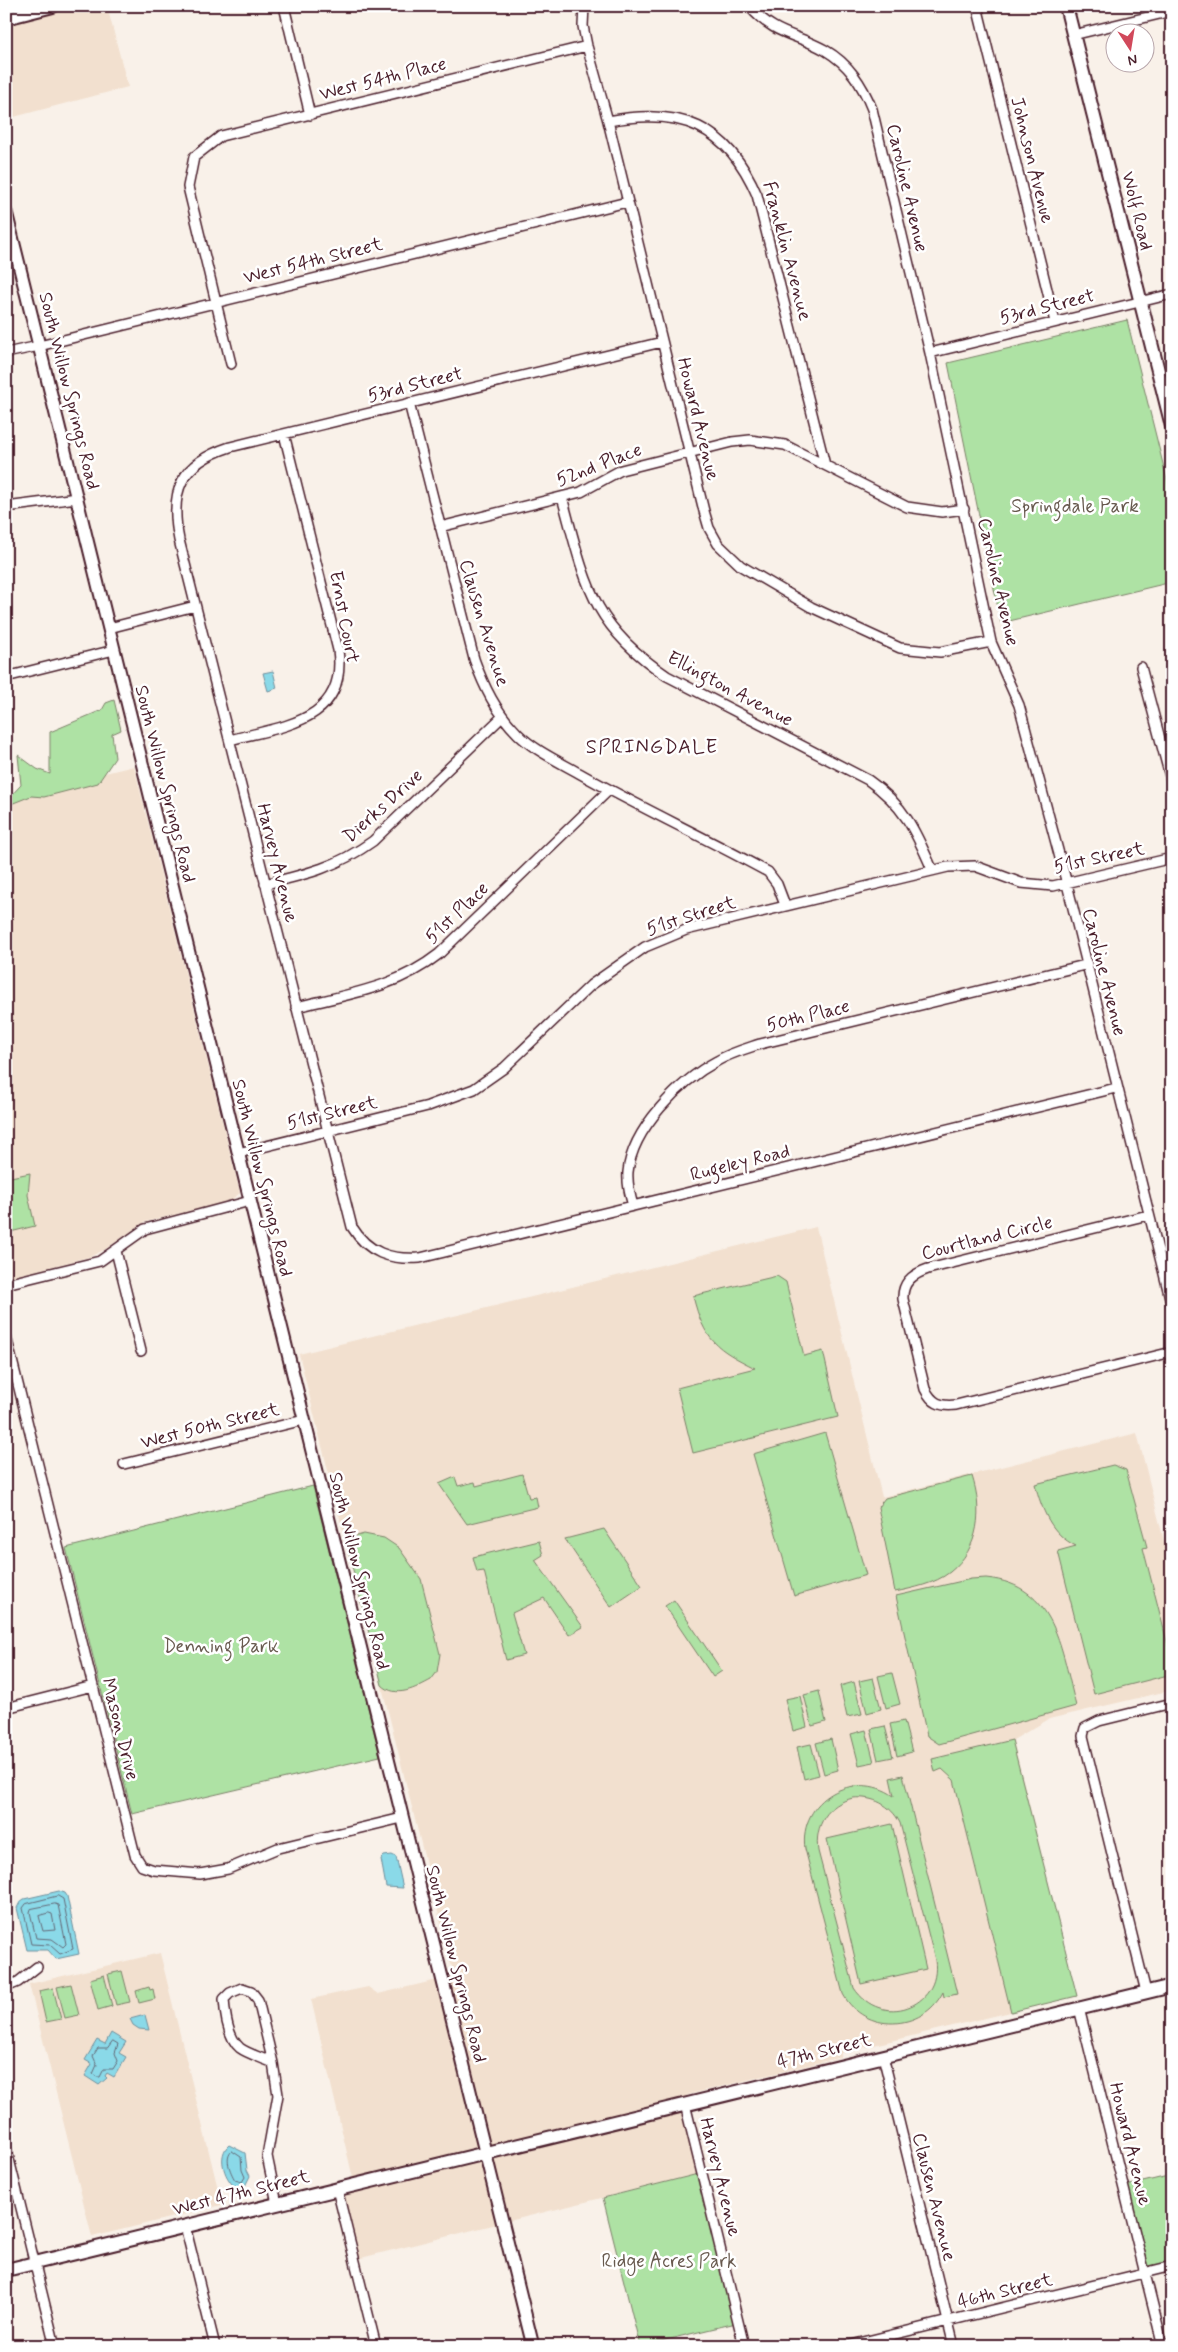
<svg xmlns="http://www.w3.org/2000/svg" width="1178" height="2352" viewBox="0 0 1178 2352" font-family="Mynerve,sans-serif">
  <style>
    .built { fill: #f2e0cf }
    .green { fill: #aee2a4; stroke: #7c8068; fill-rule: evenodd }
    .water { fill: #8ad9e8; stroke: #708f9c }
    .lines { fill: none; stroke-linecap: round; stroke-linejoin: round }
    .shore { stroke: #646977; stroke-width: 1 }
    .minor-casing { stroke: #4a1f2b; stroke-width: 12 }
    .tertiary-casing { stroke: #4a1f2b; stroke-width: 15 }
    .secondary-casing { stroke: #4a1f2b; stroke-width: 16 }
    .minor { stroke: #fff; stroke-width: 9 }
    .tertiary { stroke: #fff; stroke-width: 11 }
    .secondary { stroke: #fff; stroke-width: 12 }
    .labels { text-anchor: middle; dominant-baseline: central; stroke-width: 5; stroke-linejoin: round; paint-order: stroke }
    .street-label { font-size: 19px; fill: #4a1f2b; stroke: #fff }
    .park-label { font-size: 19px; fill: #685a4f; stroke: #fff }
    .neighbourhood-label { font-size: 20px; letter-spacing: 1px; fill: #4a1f2b; stroke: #fff }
  </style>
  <rect width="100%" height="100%" fill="#f9f1e9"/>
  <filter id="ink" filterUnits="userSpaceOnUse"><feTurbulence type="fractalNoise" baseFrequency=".02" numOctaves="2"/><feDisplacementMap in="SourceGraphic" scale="10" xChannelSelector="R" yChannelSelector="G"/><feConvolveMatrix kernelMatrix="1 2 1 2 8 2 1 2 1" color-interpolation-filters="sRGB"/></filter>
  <g filter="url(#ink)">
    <path class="built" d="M61,6H107L128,87L6,119V20Z
      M134,766L240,1193L230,1201L145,1222L104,1250L89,1257L6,1278V797Z
      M816,1227L882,1497L1137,1433L1172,1573V1690L1049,1719L1013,1740L1077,1996L841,2053V2057L687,2095L691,2111L698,2174L349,2261L332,2193L355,2187L311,1999L368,1987L378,1994L454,1976L299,1354Z
      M160,1953L222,2205L92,2237L29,1984Z"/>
    <path class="green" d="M1127,320L1172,500V582L1001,623L948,363Z
      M114,700L121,730L112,734L115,758L98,783L44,797L31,796L6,806V801L21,785L18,755L37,769L50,774V732L102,710L106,703Z
      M30,1173L28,1195L35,1226L6,1233V1178Z
      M777,1276L786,1282L804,1356L823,1351L838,1417L693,1453L677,1388L755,1368C717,1349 704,1341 693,1296Z
      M825,1433L866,1575L794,1596L753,1454Z
      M1113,1465L1126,1470L1147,1547L1143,1548L1172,1661V1674L1094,1694L1058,1551L1076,1546C1051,1534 1042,1510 1035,1484Z
      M522,1474L529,1498L536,1497L538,1507L467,1524L439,1484L455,1477L458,1486L475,1482L476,1486Z
      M972,1476C983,1510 980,1548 950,1572C935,1584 913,1588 895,1592L878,1507L885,1498Z
      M313,1486L380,1756L132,1814L66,1548Z
      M604,1529L642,1586L611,1607L565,1539Z
      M364,1534L384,1538L399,1548L421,1579L440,1654L437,1672L431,1680C416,1688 396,1699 382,1685L347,1546L350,1538Z
      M539,1541L543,1555L535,1560L583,1627L569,1635L544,1598L512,1613L524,1655L506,1660L484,1571L477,1572L473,1557Z
      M986,1578C1057,1585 1061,1650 1076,1706L939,1744L927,1736L896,1596L971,1579Z
      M674,1600L722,1671L713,1677L665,1606Z
      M892,1673L900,1704L886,1708L878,1676Z
      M873,1678L881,1709L867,1713L859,1681Z
      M854,1682L862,1714L847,1717L840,1686Z
      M819,1691L826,1722L812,1726L804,1695Z
      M800,1696L807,1727L793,1731L785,1699Z
      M904,1721L912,1752L897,1756L890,1724Z
      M885,1726L893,1757L878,1760L871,1729Z
      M866,1730L874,1762L859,1765L851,1734Z
      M831,1739L838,1770L824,1774L816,1743Z
      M1012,1740L1077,1996L1011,2012L954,1780L942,1769L935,1772L932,1759Z
      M811,1744L819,1775L804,1779L797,1747Z
      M903,1775L957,1994L944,1997L943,1992C923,2032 864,2034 843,1994L805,1849C798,1800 854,1768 894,1796L890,1778ZM853,1798C873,1796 891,1805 900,1823L935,1960C942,2008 881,2029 854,1988L818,1851C814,1825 828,1804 853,1798Z
      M892,1824L926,1969L861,1984L827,1839Z
      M122,1971L130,2002L116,2005L108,1974Z
      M104,1975L112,2006L98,2010L90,1979Z
      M71,1984L79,2015L65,2018L57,1987Z
      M149,1987L150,1990L153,1989L155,1999L139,2003L136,1991Z
      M53,1988L61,2019L46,2022L39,1991Z
      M698,2174L736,2323L640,2346L603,2198Z
      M1172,2175V2263L1147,2269L1126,2186Z"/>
    <path class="water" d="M273,671L277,688L268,691L263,673Z
      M392,1855L396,1857L403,1888L386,1887L381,1859L384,1856Z
      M59,1891L65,1893L67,1896L79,1954L56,1959L48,1950H27L17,1908L20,1902L24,1899Z
      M145,2015L149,2030L139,2029L133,2025L130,2019Z
      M111,2033L126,2042L119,2053L126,2057L114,2077L107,2073L105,2076L107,2078L99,2085L85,2076L92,2064L85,2060L97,2040L105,2044Z
      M229,2145L245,2153L247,2170L250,2176L245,2186H234C224,2177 217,2155 229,2145Z"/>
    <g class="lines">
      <path class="shore" d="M58,1896L63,1899L73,1949L60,1954L50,1945L31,1944L23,1908L26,1904Z
        M55,1904L58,1905L66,1944L63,1947L52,1939L36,1938L30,1912L31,1909Z
        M49,1913L52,1914L55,1930L43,1931L39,1916Z
        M113,2041L118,2044L115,2053L118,2061L113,2069H104L100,2077H97L93,2074L97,2065L93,2056L98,2048H107Z
        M232,2151L241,2157L242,2170L245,2177L242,2182L235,2180C230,2171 224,2158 232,2151Z"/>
      <defs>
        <path id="minor" d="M284,6L310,115
          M584,6L583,26L587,46L608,121L704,511L709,528L718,544L741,566L811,607L900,648L940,652L991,642
          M749,6C775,36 795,33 825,50C849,64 862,84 872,109L930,353L991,642L1019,705L1067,884L1172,1306
          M977,6L1055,322
          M1073,35L1172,11
          M608,121C680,107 727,125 757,195L825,465
          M662,342L230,447C181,463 169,490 179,540L352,1227C368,1253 390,1260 420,1258L1116,1088
          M6,353L39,346L627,202
          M930,353L1172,294
          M231,364L188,187L194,157L221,136L587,46
          M409,403L474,659C484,687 496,712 518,734C534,750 558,761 579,773C641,808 706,838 768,872L777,884L785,905
          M562,497C585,580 590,625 667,676L868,780C904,805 915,830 932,869
          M6,507L77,498
          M440,527L581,492L621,470L732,442L750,440L785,445L907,507L942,512L964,509
          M109,628L195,606
          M1141,667L1172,784
          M6,677L114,650
          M230,740C282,726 348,722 338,650L284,434
          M265,884C308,874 337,867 373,841L502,717
          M296,1007C349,994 396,988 439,954L609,790
          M238,1153L428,1106L474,1089L504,1068L591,985L645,947L686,930L948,867L975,866L1021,883L1053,886L1172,858
          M633,1206C630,1195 627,1184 628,1172C632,1129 680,1081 717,1061C730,1053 745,1049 760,1044L1085,965
          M1148,1215L928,1269C913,1274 902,1282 903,1299L925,1389C932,1403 940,1407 956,1405L1172,1352
          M116,1251L141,1351
          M6,1284L100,1261L145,1229L250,1201
          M6,1336L135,1855L142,1866L154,1870L200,1874L228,1869L278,1848L402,1818
          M124,1464L304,1420
          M6,1708L93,1686
          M6,1987L18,1982L37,1967
          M1146,1992L1083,1736L1085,1728L1099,1721L1172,1703
          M1079,2008L1163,2346
          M883,2056L954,2346
          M273,2063C263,2058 248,2054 240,2048C228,2038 225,2014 224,1999L230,1993L242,1988L251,1991L258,2000L273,2063L278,2095L267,2156L277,2204
          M685,2104L744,2346
          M6,2147L55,2346
          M337,2189L376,2346
          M185,2226L215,2346
          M847,2346L1172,2266"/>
        <path id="tertiary" d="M6,212L533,2346"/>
        <path id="secondary" d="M1066,6L1172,426
          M6,18L53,6
          M6,2270L1172,1986"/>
      </defs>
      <use href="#minor" class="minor-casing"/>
      <use href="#tertiary" class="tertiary-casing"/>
      <use href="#secondary" class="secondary-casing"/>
      <use href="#minor" class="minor"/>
      <use href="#tertiary" class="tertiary"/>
      <use href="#secondary" class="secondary"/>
    </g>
  </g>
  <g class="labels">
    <g class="street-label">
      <text transform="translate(383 79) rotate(-14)">West 54th Place</text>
      <text transform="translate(1032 160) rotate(76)">Johnson Avenue</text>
      <text transform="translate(907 188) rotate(77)">Caroline Avenue</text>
      <text transform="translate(1137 211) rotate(76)">Wolf Road</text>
      <text transform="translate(787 251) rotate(75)">Franklin Avenue</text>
      <text transform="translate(313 261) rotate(-14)">West 54th Street</text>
      <text transform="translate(1047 307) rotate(-14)">53rd Street</text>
      <text transform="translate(415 385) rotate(-14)">53rd Street</text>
      <text transform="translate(69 391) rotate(76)">South Willow Springs Road</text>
      <text transform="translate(698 419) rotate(76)">Howard Avenue</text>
      <text transform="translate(599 465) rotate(-21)">52nd Place</text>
      <text transform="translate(998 582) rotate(77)">Caroline Avenue</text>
      <text transform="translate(344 617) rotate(79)">Ernst Court</text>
      <text transform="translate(484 623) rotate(73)">Clausen Avenue</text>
      <text transform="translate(730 689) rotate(28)">Ellington Avenue</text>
      <text transform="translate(165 784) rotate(76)">South Willow Springs Road</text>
      <text transform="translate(383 806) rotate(-42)">Dierks Drive</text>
      <text transform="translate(1099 858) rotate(-12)">51st Street</text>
      <text transform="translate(277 863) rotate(76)">Harvey Avenue</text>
      <text transform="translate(457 913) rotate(-44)">51st Place</text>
      <text transform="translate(691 916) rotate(-18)">51st Street</text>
      <text transform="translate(1104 972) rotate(76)">Caroline Avenue</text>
      <text transform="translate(808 1016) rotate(-14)">50th Place</text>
      <text transform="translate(332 1113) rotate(-14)">51st Street</text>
      <text transform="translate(740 1163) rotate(-14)">Rugeley Road</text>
      <text transform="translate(262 1178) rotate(76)">South Willow Springs Road</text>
      <text transform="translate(987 1238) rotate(-14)">Courtland Circle</text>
      <text transform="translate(210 1426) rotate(-14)">West 50th Street</text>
      <text transform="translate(359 1571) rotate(76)">South Willow Springs Road</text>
      <text transform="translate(120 1729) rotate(76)">Mason Drive</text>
      <text transform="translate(456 1964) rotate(76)">South Willow Springs Road</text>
      <text transform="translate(824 2051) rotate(-14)">47th Street</text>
      <text transform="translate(1130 2144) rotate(76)">Howard Avenue</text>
      <text transform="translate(720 2177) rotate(76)">Harvey Avenue</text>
      <text transform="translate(241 2193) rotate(-14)">West 47th Street</text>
      <text transform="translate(934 2197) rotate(76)">Clausen Avenue</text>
      <text transform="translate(1005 2291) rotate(-14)">46th Street</text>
    </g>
    <g class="park-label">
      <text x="1075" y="506">Springdale Park</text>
      <text x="221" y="1646">Denning Park</text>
      <text x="669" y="2261">Ridge Acres Park</text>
    </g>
    <g class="neighbourhood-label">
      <text x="652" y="747">SPRINGDALE</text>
    </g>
  </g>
  <rect width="1178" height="2352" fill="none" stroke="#fff" stroke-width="25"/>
  <rect x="12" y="12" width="1153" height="2327" fill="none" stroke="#4a1f2b" stroke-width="2" filter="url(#ink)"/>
  <g transform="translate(1130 48) rotate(168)"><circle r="24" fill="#ffffff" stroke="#b7a5aa"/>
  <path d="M0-4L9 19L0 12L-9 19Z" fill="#d1495b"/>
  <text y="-8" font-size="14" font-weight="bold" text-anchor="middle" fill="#4a1f2b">N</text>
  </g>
</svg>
